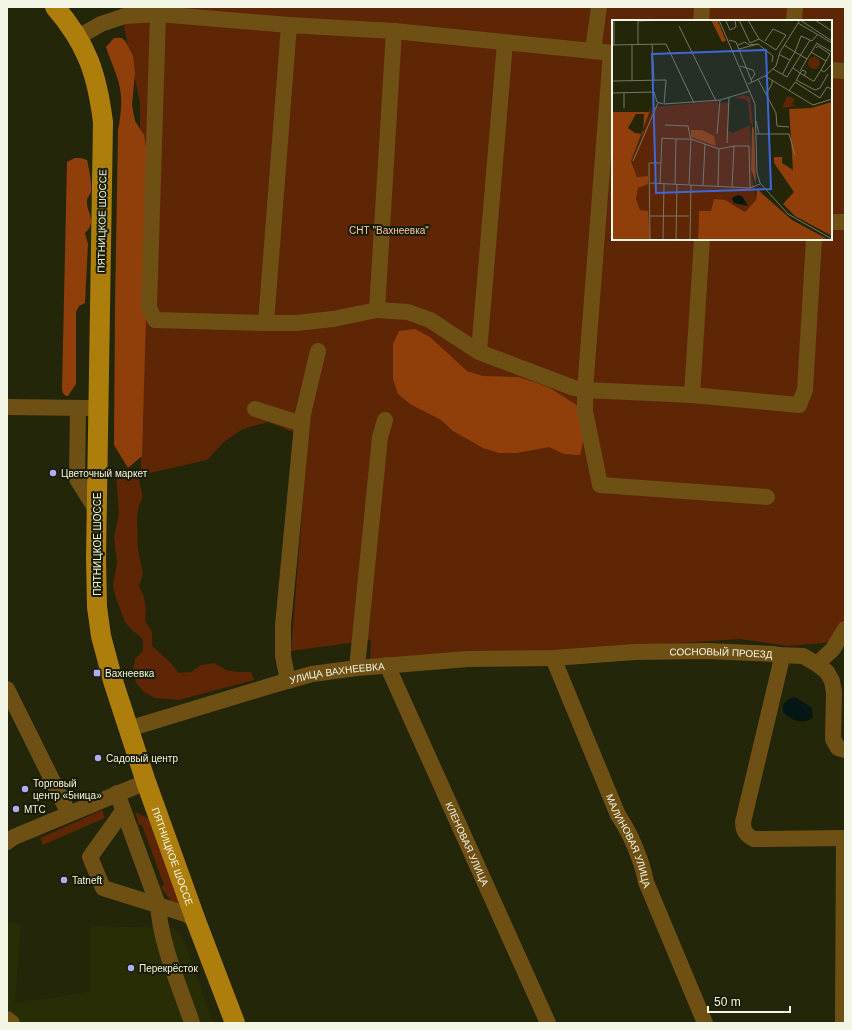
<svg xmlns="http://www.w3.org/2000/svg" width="852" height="1030" viewBox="0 0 852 1030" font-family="Arial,sans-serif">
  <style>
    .built { fill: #292d05 }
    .green { fill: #5e2604; fill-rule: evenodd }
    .forest { fill: #913f0a }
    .water { fill: #051714 }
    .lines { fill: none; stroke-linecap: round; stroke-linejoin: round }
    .minor { stroke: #6e5015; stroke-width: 16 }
    .major { stroke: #ae7e0d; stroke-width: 20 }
    .poi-dot { fill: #afaefa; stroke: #1a1c01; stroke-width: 1.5 }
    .labels { text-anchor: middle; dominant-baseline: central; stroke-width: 4; stroke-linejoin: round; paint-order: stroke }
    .street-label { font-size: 10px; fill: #f3f6e4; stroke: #1a1c01 }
    .park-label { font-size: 10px; fill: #f8c8b2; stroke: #1a1c01 }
    .poi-label { font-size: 10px; fill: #f3f6e4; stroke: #1a1c01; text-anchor: start }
    .inset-road { fill: none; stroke: #767960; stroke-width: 1 }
    .view { fill: #3d67da; fill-opacity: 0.15; stroke: #3d67da; stroke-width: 2 }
    .inset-edge { fill: none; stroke: #f3f6e4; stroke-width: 2 }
  </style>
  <rect width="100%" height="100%" fill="#232608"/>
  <path class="built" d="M7,923L21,924L15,1003L90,992V926L174,928L183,938L213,1023H7Z"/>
  <path class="green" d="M120,7H845V641L788,646L740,639L594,649L370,661L371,640L291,651L308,438L268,422L243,429L225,441L207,460L141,475L140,103ZM613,21H831V239H613Z
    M122,473L136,475L139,480L142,493V499L139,505L137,518L138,549L143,574L139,586L144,597L146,609L145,621L152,632V646L171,663L179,673L191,672L201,665L214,663L226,670L238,672H251L254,680L179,700L155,698L144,692L136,683L133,671L135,659L143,651V639L133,631L125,622L116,598L113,586L117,562L114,538L119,514L116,475Z
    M102,810L105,818L43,845L40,838Z
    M135,812L148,818L183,909C172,905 168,897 161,887L164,885L142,825H139Z"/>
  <path class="forest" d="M114,38H122L126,42L133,56L135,73L132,105L135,121L144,135L147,152L148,249L142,456L128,468L114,445L115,306L118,130C120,119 122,107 121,96C120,79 111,63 106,47Z
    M75,158H81L87,160C89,168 92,184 91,192C90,195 87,197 87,201C86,213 98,221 85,233L88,244L85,303L79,306L76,312V384L68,396H66L63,393L62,389L67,162Z
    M415,329L430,337L467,371L483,376L518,377L534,382L550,388L578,406L584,438L580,455L564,454L549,447L517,453H499L483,448L453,431L441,420L410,404L398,394L393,379V344L399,331Z"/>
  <path class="water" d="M795,697L812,708L813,717C804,726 790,720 783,712C781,703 787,699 795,697Z"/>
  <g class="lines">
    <g class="minor">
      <path d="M158,14L149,308L155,320L266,323L289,25"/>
      <path d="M701,21L702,7"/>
      <path d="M794,21L795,7"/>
      <path d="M78,37L101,24L125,16L158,14L289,25L394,31L613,53"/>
      <path d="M593,51L599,7"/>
      <path d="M831,70L845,71"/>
      <path d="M831,222H845"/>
      <path d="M702,239L692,395L585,390V411L600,485L767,497"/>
      <path d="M377,310L408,312L430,320L479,352L505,43"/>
      <path d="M266,323H296L333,319L377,310L394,31"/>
      <path d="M479,352L574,388L585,390L611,53"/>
      <path d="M692,395L799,405L805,390L814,239"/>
      <path d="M7,407L87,408"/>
      <path d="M78,408L77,479L97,511"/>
      <path d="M255,409L302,424"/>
      <path d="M778,655L803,656L817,664L827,672L832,681L834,692L833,739L838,748L845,750"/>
      <path id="s1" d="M553,658L618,815C631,834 642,861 646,882L705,1023"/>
      <path d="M817,664L833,649L845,629"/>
      <path id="s2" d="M387,665L548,1023"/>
      <path d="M357,668L380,437L385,420"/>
      <path d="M288,681L283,656V625L303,414L318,351"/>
      <path d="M7,689L69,814"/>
      <path id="s3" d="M128,729L273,685L312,674L357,668L468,659L553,658L635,652L707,651L774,654L778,655L781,662L743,822C743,831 746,835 754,839L845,838"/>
      <path d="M117,793L158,905C161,946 179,984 192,1023"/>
      <path d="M123,811L90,857L103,888L186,914L196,921"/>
      <path d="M7,842L14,837L146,782"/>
      <path d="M7,1019L12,1023"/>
      <path d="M843,1023L844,838"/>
    </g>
    <path class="major" id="s4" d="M55,7C87,44 97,74 103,122L96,558L97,607L101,636L113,681L146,782L196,921L235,1023"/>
  </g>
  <g class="poi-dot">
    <circle cx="53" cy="473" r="4"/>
    <rect x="93" y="669" width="8" height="8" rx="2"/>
    <circle cx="98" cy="758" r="4"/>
    <circle cx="25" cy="789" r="4"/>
    <circle cx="16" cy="809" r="4"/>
    <circle cx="64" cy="880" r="4"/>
    <circle cx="131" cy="968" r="4"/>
  </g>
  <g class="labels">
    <g class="street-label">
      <text transform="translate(102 221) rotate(-89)">ПЯТНИЦКОЕ ШОССЕ</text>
      <text transform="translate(97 544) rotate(-90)">ПЯТНИЦКОЕ ШОССЕ</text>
      <text stroke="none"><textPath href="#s3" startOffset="602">СОСНОВЫЙ ПРОЕЗД</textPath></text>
      <text stroke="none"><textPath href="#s3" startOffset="217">УЛИЦА ВАХНЕЕВКА</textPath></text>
      <text stroke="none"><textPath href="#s1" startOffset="198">МАЛИНОВАЯ УЛИЦА</textPath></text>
      <text stroke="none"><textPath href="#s2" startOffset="196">КЛЕНОВАЯ УЛИЦА</textPath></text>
      <text stroke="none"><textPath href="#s4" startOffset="873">ПЯТНИЦКОЕ ШОССЕ</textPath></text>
    </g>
    <g class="park-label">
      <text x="389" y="230">СНТ "Вахнеевка"</text>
    </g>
    <g class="poi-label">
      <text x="61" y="473">Цветочный маркет</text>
      <text x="105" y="673">Вахнеевка</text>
      <text x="106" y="758">Садовый центр</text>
      <text x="33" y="783">Торговый<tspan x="33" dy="12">центр «5ница»</tspan></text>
      <text x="24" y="809">МТС</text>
      <text x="72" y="880">Tatneft</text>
      <text x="139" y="968">Перекрёсток</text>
    </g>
  </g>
  <g transform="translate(612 20)">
    <rect width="220" height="220" fill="#232608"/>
    <path d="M196 43a6 6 0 1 1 12 0a6 6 0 1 1-12 0ZM132,75L138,77L141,105L138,103L136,82L132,79L122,78ZM175,76L183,79L180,84L184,86L170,88ZM106,81V84L117,82L116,111L121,113L138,105L140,155L144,180L133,192L112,180L99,191H87L86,220H38L24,179L26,167L36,156L25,157L19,141L41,87Z" fill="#5e2604"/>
    <path d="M99,0L106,1L114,21L110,22ZM220,82V216L183,196L171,184L182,172L162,143V137H170V143L181,150L177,89L199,88ZM40,86L19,141L25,157L36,156V164L26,168L24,179L28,190L36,191L38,220H0V92H37ZM24,94H32L31,114L23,113L16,108ZM140,106L142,109L144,164L139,149ZM79,110H90L102,116L104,126L79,117ZM145,169L180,200L217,220H86L87,191H99L102,179L113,180L133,192L144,180Z" fill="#913f0a" fill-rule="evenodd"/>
    <path d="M126,175L130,176L136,186L122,183L120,178Z" fill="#051714"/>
    <path class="inset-road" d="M2,0V25M26,0V24M107,0L143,84L145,153L148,163L176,194L220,219M127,0L138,23L147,19M136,0L147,19L164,30L174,15L161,9L153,21M188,0L220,21M203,0L220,11M26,1L53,0M114,1L118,10L124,7L123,0M186,3L220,23M67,6L104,81M117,20L124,22L140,62M204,23L220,32M205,23L195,39L183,32L189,16L200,21L205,15M20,24V61M40,24L42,60M146,24L161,36L160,42M0,25L54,24L82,83M126,25L133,22L137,25L146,24L127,29M204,28L206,26L218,34L209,50M199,32L214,41M168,35L178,40L183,32L172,25M128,46L141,50L143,54L139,60M181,48L188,53L184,61M161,49L175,57L198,20M188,51L195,39M170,55L178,40M153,56L201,85L220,79M192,56L194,52L191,50L188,53L201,61H202L209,50L212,52L220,44M146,59L164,93L165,106L177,107M184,60L203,70L208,68L216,54M0,61L54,60L52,84L108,80L138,71M136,64L153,56L164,46L168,32L188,0M177,71L183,62L208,78L215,67L220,69M0,73L42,72L45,82L51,84M12,73V88M154,74L160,64V61M144,101L147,114M53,105L76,106L78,116L79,119H64L63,164M105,114L108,80M144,114H177L183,135M115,123L117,78M21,141L46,83M38,163L138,168L148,164M48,163L50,118L64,119M77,164L79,119L93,124M91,165L93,124L107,129M106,166L107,129L122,126M120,167L122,126H137L138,168M38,196H77M38,220L37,143H48M51,220L52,163M64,220L65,164M78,220L79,165"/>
    <path class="view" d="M154,30L159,169L44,173L40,34Z"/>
    <rect width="220" height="220" class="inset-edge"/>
  </g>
  <rect width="852" height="1030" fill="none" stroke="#f3f6e4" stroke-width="16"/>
  <path d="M708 1006v6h82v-6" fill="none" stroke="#f3f6e4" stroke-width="2"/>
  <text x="714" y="1006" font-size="12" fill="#f3f6e4" stroke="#1a1c01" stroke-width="3" paint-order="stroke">50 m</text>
</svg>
